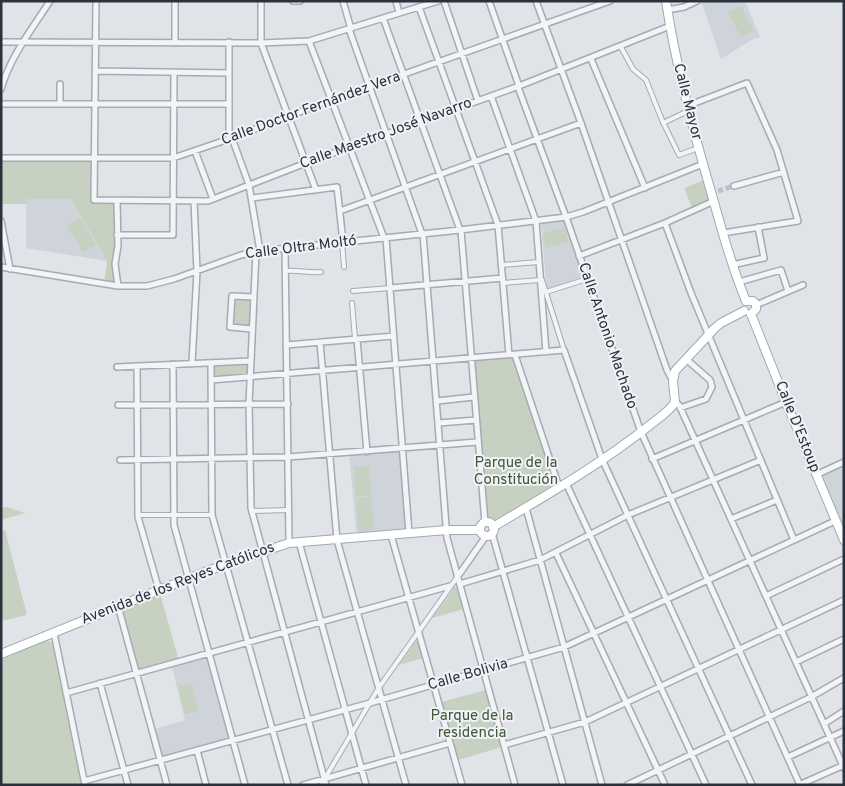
<svg xmlns="http://www.w3.org/2000/svg" width="845" height="786" viewBox="0 0 845 786" font-family="Overpass,sans-serif">
  <style>
    .built { fill: #cfd3da }
    .green { fill: #c6d1c2 }
    .lines { fill: none; stroke-linecap: round; stroke-linejoin: round }
    .minor-tunnel { stroke: #bcc0c6; stroke-width: 5; stroke-dasharray: 5 2.5; stroke-linecap: butt }
    .pedestrian-casing { stroke: #a6aab2; stroke-width: 6 }
    .minor-casing { stroke: #a6aab2; stroke-width: 8 }
    .primary-casing { stroke: #a1a8b2; stroke-width: 10 }
    .pedestrian { stroke: #f3f4f7; stroke-width: 4 }
    .minor { stroke: #f3f4f7; stroke-width: 5 }
    .primary { stroke: #fff; stroke-width: 8 }
    .labels { text-anchor: middle; dominant-baseline: central; stroke-width: 4; stroke-linejoin: round; paint-order: stroke }
    .street-label { font-size: 15px; fill: #2a323e; stroke: #f0f2f6 }
    .park-label { font-size: 15px; fill: #405839; stroke: #f0f2f6 }
  </style>
  <rect width="100%" height="100%" fill="#e0e3e8"/>
  <path class="built" d="M701,1H745L760,37L753,39L721,59Z
    M26,199H71L107,261L26,248Z
    M564,220L584,278L548,290L546,281L541,224Z
    M402,448L409,533L357,538L349,453Z
    M844,462V540L816,476Z
    M209,653L232,741L163,760L155,729L185,720L171,663Z"/>
  <path class="green" d="M741,6L754,31L741,37L728,13Z
    M1,158H95L94,200L117,201L118,286L104,284L107,261L71,199H27L26,204H1Z
    M707,179L714,201L693,210L684,188Z
    M80,218L96,245L83,252L67,226Z
    M564,227L569,241L546,248L542,234Z
    M232,296L254,297L252,329L230,327Z
    M515,355L559,487L492,527L485,528L472,359Z
    M251,361L250,377L211,380V363Z
    M369,466L371,495L356,496L354,467Z
    M371,497L374,530L359,531L356,498Z
    M7,507L25,513L1,520V508Z
    M5,530L27,615L1,621V531Z
    M455,587H458L464,609L432,618Z
    M159,590L179,661L136,673L118,606Z
    M47,640L52,643L81,785H1V660Z
    M416,641H419L423,658L399,665Z
    M191,684L199,711L185,714L178,687Z
    M489,689L505,746L455,761L438,703Z"/>
  <g class="lines">
    <path class="minor-tunnel" d="M711,193L734,186"/>
    <defs>
      <path id="pedestrian" d="M621,47L633,69L646,80L662,120L679,155L698,148
        M663,123L688,111
        M342,242L344,267
        M502,265L539,262
        M285,271C298,270 309,273 321,272
        M542,280L564,350
        M503,283L540,280
        M353,291L390,288
        M546,292L587,279
        M352,303L355,339
        M251,511L288,510
        M138,515H212
        M321,785L378,689L458,576"/>
      <path id="minor" d="M96,1L94,200L208,201L306,163L519,86L670,26
        M261,1V43L316,190
        M293,1H300
        M343,1L351,29
        M396,1L399,13
        M444,1L478,101
        M489,1L519,86
        M536,1L581,123L667,370L673,381
        M419,7L498,225L509,355
        M667,10L684,7L697,1
        M383,18L460,230
        M349,29L422,234
        M309,41L384,238
        M1,42L261,43L309,41L438,1
        M175,42V1
        M229,42V139
        M591,59L645,188
        M96,71L229,73
        M518,87L566,217L641,432L800,785
        M1,89C10,57 32,29 50,1
        M491,96L536,221L546,352
        M1,104H229
        M60,104V84
        M687,106L747,83L777,150L798,221L723,233
        M232,138L249,185L260,251
        M195,151L213,199
        M1,158H173L232,138L331,100L610,1
        M734,186L784,172
        M252,198L337,187L343,242
        M117,201L118,246L115,264L118,286
        M340,211L581,123
        M1,221L10,269
        M665,223L691,293L794,540
        M461,230L485,523
        M423,234L447,538L515,785
        M117,235H173L174,72
        M386,238L409,533
        M285,248L289,543
        M256,252L249,404L251,508L326,785
        M579,256L665,223L714,201
        M732,265L764,258L758,227
        M1,267L118,286H147L174,279L241,255L260,251L460,230L566,217L583,212L703,164
        M739,282L781,270L788,291
        M390,288L503,278
        M756,305L803,285
        M252,329L230,327L232,296L254,297
        M357,339L367,452
        M320,342L337,540L406,785
        M286,345L394,336
        M515,355L559,487
        M192,363L197,271L194,201
        M211,363L212,515L288,785
        M173,364L174,525L245,785
        M137,366L138,517L159,590
        M117,367L251,361
        M211,380L564,350L602,459L752,785
        M437,401L474,397
        M675,402L679,405L695,440L844,768
        M118,405L288,404
        M680,408L706,399L712,387L710,380L686,359
        M439,423L476,420
        M652,459L786,402
        M120,460L288,457L477,442
        M816,475L844,462
        M566,483L706,785
        M526,508L602,785
        M731,519L777,500
        M492,533L563,785
        M391,535L462,785
        M299,542L366,785
        M556,553L665,785
        M458,576L486,536
        M460,584L540,560L628,515L761,460
        M766,596L844,559
        M118,606L167,785
        M54,633L85,785
        M796,662L844,639
        M100,683L128,785
        M66,693L450,586
        M824,724L844,711
        M504,745L585,722L844,600
        M197,750L206,785
        M788,757L844,731
        M84,781L370,703L564,647L835,521
        M303,785L450,743
        M627,785L811,697L844,678
        M799,785L844,765"/>
      <path id="primary" d="M666,1C676,67 693,131 712,195C722,231 732,267 746,301
        M746,301H753L756,304V309L751,314
        M751,314L786,402L844,540
        M480 529a7 7 0 1 1 14 0a7 7 0 1 1-14 0Z
        M493,527C547,495 601,464 650,425C659,418 670,411 675,402L673,381L675,371L715,328L721,323L744,311
        M1,654L159,590L226,564L289,543L447,530H480"/>
    </defs>
    <use href="#pedestrian" class="pedestrian-casing"/>
    <use href="#minor" class="minor-casing"/>
    <use href="#primary" class="primary-casing"/>
    <use href="#pedestrian" class="pedestrian"/>
    <use href="#minor" class="minor"/>
    <use href="#primary" class="primary"/>
  </g>
  <g class="labels">
    <g class="street-label">
      <text transform="translate(687 102) rotate(76)">Calle Mayor</text>
      <text transform="translate(311 109) rotate(-20)">Calle Doctor Fernández Vera</text>
      <text transform="translate(386 134) rotate(-20)">Calle Maestro José Navarro</text>
      <text transform="translate(301 248) rotate(-7)">Calle Oltra Moltó</text>
      <text transform="translate(607 336) rotate(71)">Calle Antonio Machado</text>
      <text transform="translate(797 427) rotate(68)">Calle D'Estoup</text>
      <text transform="translate(178 584) rotate(-21)">Avenida de los Reyes Católicos</text>
      <text transform="translate(468 675) rotate(-16)">Calle Bolivia</text>
    </g>
    <g class="park-label">
      <text x="516" y="463">Parque de la<tspan x="516" dy="17">Constitución</tspan></text>
      <text x="472" y="716">Parque de la<tspan x="472" dy="17">residencia</tspan></text>
    </g>
  </g>
  <rect width="845" height="786" fill="none" stroke="#2a323e" stroke-width="5"/>
</svg>
